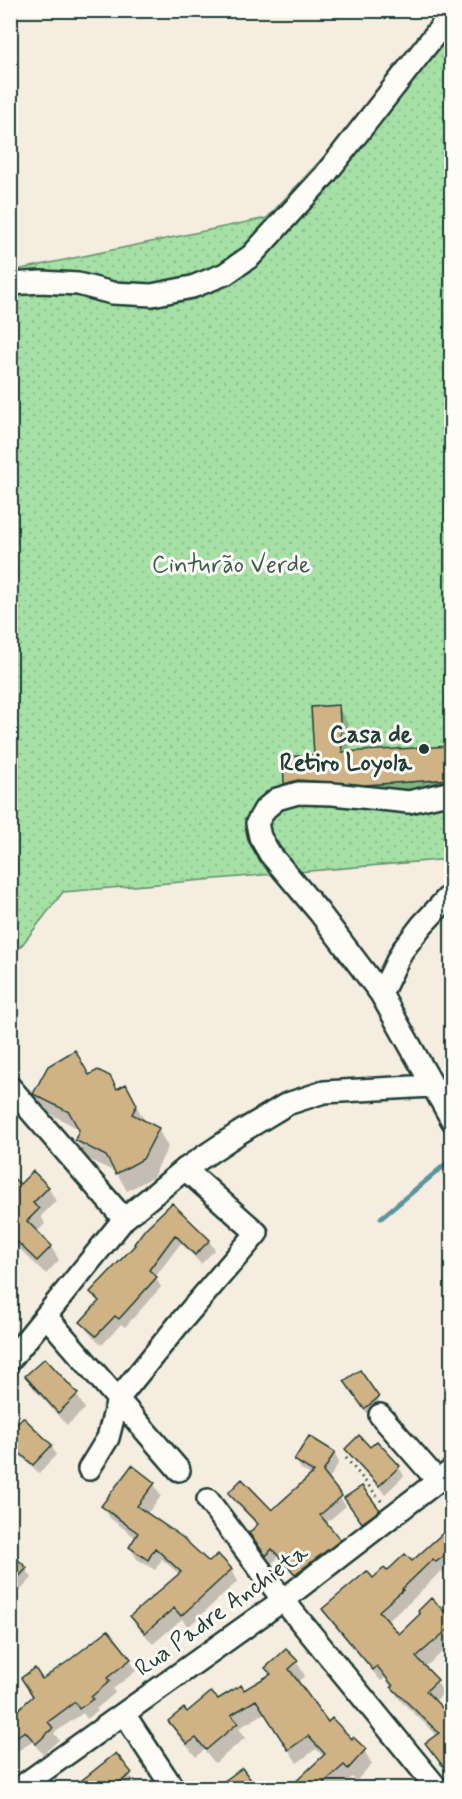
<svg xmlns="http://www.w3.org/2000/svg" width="462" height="1799" viewBox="0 0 462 1799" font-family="Mynerve,sans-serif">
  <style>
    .park { fill: url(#park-dots); stroke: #628e6c; stroke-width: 1.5 }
    .shadow { fill: #0003 }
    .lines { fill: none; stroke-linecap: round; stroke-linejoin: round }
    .stream { stroke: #5c949e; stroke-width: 5 }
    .building { fill: #d0b385; stroke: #1f3d34; stroke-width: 1.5 }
    .minor-casing { stroke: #1f3d34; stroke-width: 26 }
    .path { stroke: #1f3d34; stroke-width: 3; stroke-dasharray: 1.5 4.5; stroke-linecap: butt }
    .minor { stroke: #fdfcf7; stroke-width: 21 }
    .poi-dot { fill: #1f3d34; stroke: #fdfcf7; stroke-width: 2 }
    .labels { text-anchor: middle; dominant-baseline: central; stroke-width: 6; stroke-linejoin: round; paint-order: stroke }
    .park-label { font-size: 24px; fill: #3a5e4b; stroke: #fdfcf7 }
    .poi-label { font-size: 24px; font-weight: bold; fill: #1f3d34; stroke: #fdfcf7; text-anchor: end }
    .street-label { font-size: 24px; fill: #1f3d34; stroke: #fdfcf7 }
  </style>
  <defs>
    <pattern id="park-dots" width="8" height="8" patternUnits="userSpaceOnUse" patternTransform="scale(1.5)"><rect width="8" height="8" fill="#a5e0a5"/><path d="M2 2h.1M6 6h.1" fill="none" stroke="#8ec18f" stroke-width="1.8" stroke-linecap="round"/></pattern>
  </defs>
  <rect width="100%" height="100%" fill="#f4ede0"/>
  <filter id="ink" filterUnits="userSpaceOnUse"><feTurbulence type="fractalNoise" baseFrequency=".0167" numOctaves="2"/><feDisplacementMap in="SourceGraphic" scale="12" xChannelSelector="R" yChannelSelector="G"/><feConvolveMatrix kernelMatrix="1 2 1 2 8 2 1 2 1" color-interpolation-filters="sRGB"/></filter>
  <g filter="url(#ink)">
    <path class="park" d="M451,19V859L63,892L11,959V271L267,218Z"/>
    <path class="shadow" d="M338,707L348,724L350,753L452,747V797L296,800L286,783L315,756Z
      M89,1077L117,1091L125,1086L146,1123L158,1129L168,1147L153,1177L127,1191L117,1173L86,1158L76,1140L81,1130L45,1111L35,1094Z
      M10,1177L20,1186L48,1187L56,1201L41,1216L45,1224L37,1232L51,1247L59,1260L46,1274L10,1240Z
      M146,1230L209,1241L215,1250L201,1264L181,1243L155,1277L161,1287L125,1327L121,1324L102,1345L87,1331L82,1322L99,1303L91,1292L137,1246Z
      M45,1360L77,1395L85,1409L67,1425L35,1390L27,1377Z
      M359,1372L383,1407L370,1417L351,1391Z
      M10,1433L51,1445L56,1455L39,1473L11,1447Z
      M377,1443L399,1467L404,1476L385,1494L352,1458L346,1449H370Z
      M334,1453L339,1462L328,1481L346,1506L326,1523L345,1549L301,1583L278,1557L272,1564L250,1533L258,1526L235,1502L230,1493L272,1512L312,1476L301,1469L296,1460Z
      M154,1484L161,1496L147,1514L209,1564L231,1570L238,1581L188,1627L182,1619L153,1644L139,1628L132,1616L180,1575L162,1559L155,1570L137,1559L130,1547L136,1538L110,1518L103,1506Z
      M352,1508L378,1510L384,1520L369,1531Z
      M452,1527V1568L444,1574L441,1571L409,1603L386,1622L398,1637L452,1621V1644L424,1668L436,1681L444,1693L434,1702L452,1720V1779L427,1744L438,1736L400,1700L385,1678L381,1681L331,1622L324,1609L372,1580L412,1563Z
      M26,1569L32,1578L20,1591L10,1582Z
      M286,1651L297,1662L305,1676L297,1682L328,1724L364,1750L372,1764L356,1781L352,1777L340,1788H291L324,1757L316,1749L297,1763L265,1713L239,1728L245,1738L215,1763L204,1750L196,1757L178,1735L170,1721L243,1692L271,1676L267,1668Z
      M130,1659L136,1671L113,1689L115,1693L96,1709L98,1711L87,1719L83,1713L54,1733L59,1740L43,1754L32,1742L10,1756V1710L15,1715L34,1697L42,1681Z
      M116,1756L137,1785L132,1788H75Z
      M10,1761L23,1778L10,1788Z
      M242,1770L256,1788H218Z"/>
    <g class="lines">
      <path class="stream" d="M381,1218L452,1159"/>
    </g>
    <path class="building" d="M339,705L342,752L452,746V779L365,785L298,780L284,784L283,757L314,755L311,707Z
      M75,1050L89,1075L98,1070L110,1076L117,1089L126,1084L137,1105L132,1114L159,1128L143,1159L116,1174L106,1156L75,1140L79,1130L69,1112L33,1094L48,1066Z
      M33,1171L49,1187L33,1203L39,1209L27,1221L52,1246L37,1261L10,1235V1175L20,1184Z
      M172,1203L210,1240L195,1255L175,1235L149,1270L157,1277L119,1319L115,1316L96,1336L80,1322L99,1301L90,1292L135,1245L134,1244L145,1229Z
      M45,1358L78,1394L58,1413L25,1376Z
      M360,1370L379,1397L364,1409L344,1381Z
      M23,1417L52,1445L33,1465L10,1444V1431Z
      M359,1435L370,1447L377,1441L400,1466L379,1486L345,1449Z
      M309,1436L335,1452L323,1472L342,1496L320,1515L341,1540L295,1574L272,1549L266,1556L249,1533L258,1524L228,1493L242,1479L272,1510L314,1472L294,1460Z
      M132,1465L155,1483L137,1506L182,1537L209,1562L218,1554L232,1569L181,1616L174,1608L145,1633L130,1616L181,1572L155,1548L148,1560L129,1547L138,1533L101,1506Z
      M362,1486L380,1510L362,1523L344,1498Z
      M452,1525V1550L436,1562L433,1559L402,1589L403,1590L379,1611L399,1634L420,1614L418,1611L431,1598L452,1619V1626L416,1657L438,1680L426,1691L452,1718V1778L425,1743L439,1733L391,1687L393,1686L377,1666L373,1670L322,1609L367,1571L373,1578L384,1568L387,1571L405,1554L412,1561Z
      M10,1552L27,1568L10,1586Z
      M108,1630L131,1659L107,1678L110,1681L91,1697L93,1699L79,1709L75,1702L48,1722L53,1728L36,1744L25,1731L10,1741V1717L33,1696L21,1678L35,1668L42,1679L67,1662Z
      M286,1649L298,1661L289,1669L328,1722L332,1718L352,1739L353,1737L366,1749L348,1769L344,1765L318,1788H289L325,1754L308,1736L288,1750L256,1700L231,1715L238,1723L206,1750L196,1738L187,1744L168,1721L184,1708L187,1712L211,1692L218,1699L241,1685L244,1690L271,1674L265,1668Z
      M116,1753L132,1773L112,1788H72Z
      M242,1768L257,1788H215Z"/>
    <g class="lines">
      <defs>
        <path id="minor" d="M10,284L41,282L78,284L112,293L152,295L192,287L225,274L251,256L325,175L452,13
          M452,792L409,802L333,794L298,793L277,799L265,809L257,823L260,837L270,854L319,912L381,994L452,1120
          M381,994L402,951L422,925L452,893
          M10,1087L124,1219
          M46,1316L179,1470
          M10,1360L124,1219L185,1169L239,1133L287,1104L324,1092L431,1086
          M380,1415L437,1480
          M89,1469L108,1438L118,1399L178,1325L257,1233L185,1169
          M208,1500L283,1600L437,1788
          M124,1714L173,1788
          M19,1788L283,1600L452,1470"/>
      </defs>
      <use href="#minor" class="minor-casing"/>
      <path class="path" d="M346,1458L382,1502"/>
      <use href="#minor" class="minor"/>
    </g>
  </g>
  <circle class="poi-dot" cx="424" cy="749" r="6"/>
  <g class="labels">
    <g class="park-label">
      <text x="231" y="565">Cinturão Verde</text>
    </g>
    <g class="poi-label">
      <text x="412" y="735">Casa de<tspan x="412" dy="28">Retiro Loyola</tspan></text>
    </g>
    <g class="street-label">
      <text transform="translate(222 1611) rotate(-36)">Rua Padre Anchieta</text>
    </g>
  </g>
  <rect width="462" height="1799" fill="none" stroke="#fdfcf7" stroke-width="36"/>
  <rect x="18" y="18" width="426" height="1763" fill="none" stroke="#1f3d34" stroke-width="2" filter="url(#ink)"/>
</svg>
